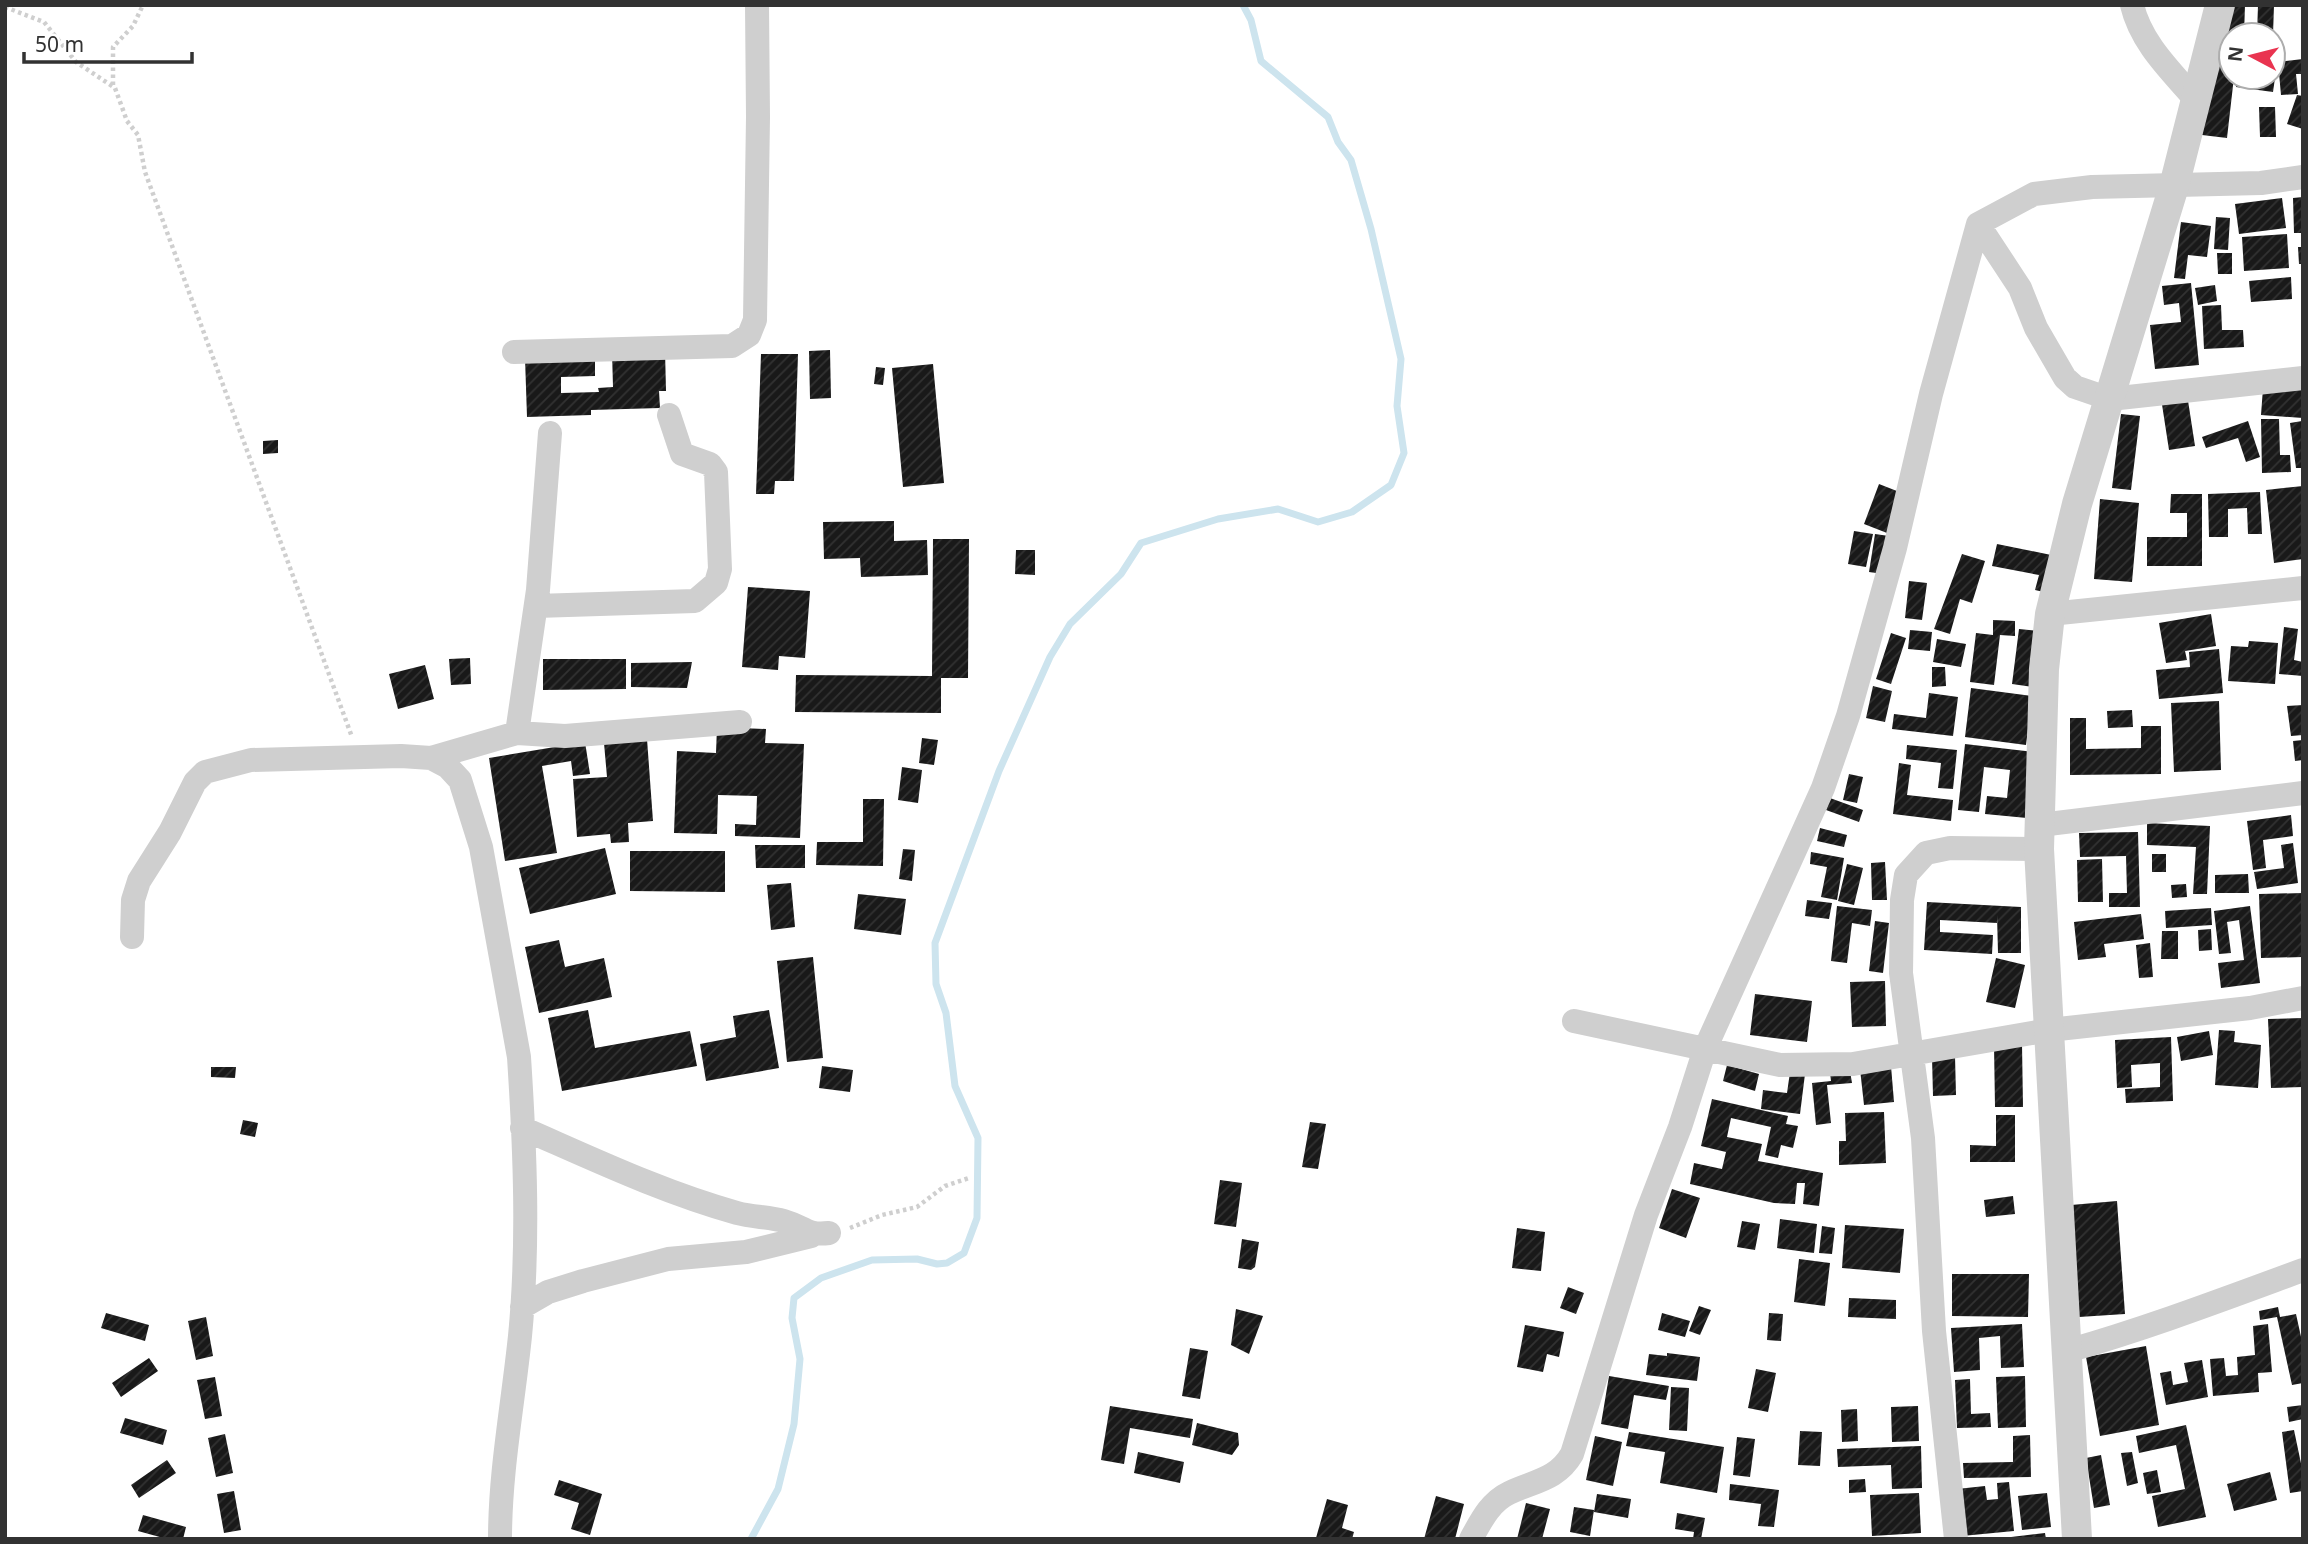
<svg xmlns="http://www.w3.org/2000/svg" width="2308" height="1544" viewBox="0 0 2308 1544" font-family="'Noto Sans',sans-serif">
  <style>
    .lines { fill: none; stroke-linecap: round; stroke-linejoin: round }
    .stream { stroke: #cde4ee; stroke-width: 7 }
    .building { fill: url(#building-hatch) }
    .path { stroke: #cfcfcf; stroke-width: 4.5; stroke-dasharray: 3.5 3.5; stroke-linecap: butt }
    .minor { stroke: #cfcfcf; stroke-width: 24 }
    .tertiary { stroke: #cfcfcf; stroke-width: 30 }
  </style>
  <defs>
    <pattern id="building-hatch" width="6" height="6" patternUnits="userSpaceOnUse" patternTransform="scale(1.75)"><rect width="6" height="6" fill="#191919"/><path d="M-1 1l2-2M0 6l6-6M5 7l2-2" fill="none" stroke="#323232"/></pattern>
  </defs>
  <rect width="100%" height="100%" fill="#fff"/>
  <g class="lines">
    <path class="stream" d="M751,1539L778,1489L794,1424L800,1359L792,1318L794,1298L821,1278L872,1260L917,1259L937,1264L947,1263L964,1253L977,1218L978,1138L955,1086L946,1013L936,984L935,943L999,771L1050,657L1070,624L1121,574L1141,543L1218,519L1278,509L1318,522L1352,512L1391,485L1404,453L1397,406L1401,359L1371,229L1351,160L1338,142L1328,117L1261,61L1251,20L1243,5"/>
  </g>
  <path class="building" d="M2226,5H2245L2244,35H2231V51H2224Z
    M2258,5H2274L2273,35H2257Z
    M2303,59V74H2296L2298,94L2281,95L2278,62Z
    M2211,65L2231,67V77H2234L2227,138L2202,135Z
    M2273,71H2276L2273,92L2236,87L2237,77H2273Z
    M2297,95L2303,96V129L2287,124Z
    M2259,107H2275L2276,137H2260Z
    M2303,197V233H2294L2293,198Z
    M2282,198L2286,228L2239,234L2235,204Z
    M2216,217L2230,218L2228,250L2214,249Z
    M2181,222L2211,226L2207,257L2188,255L2185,279L2174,278Z
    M2287,234L2289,268L2244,271L2242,237Z
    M2298,247H2303V264H2299Z
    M2217,253H2232V274H2218Z
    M2291,277L2292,299L2251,302L2249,281Z
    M2191,283L2199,365L2155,369L2150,325L2181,322L2179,303L2164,305L2162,286Z
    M2215,285L2217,301L2198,305L2195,288Z
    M2221,305L2222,330H2243L2244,347L2204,349L2202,306Z
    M665,350L666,391H659L660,408L591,410V415L527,417L525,358L595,356V376L561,377V393L599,392L598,388L613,387L612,352Z
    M830,350L831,398L810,399L809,351Z
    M761,354H798L794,481H775L774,494H756Z
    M933,364L944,483L903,487L892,368Z
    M876,367L885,368L883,385L874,384Z
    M2263,388L2303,390V418L2261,415Z
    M2187,394L2195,446L2169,450L2161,398Z
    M2121,414L2140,416L2131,490L2112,488Z
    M2261,419H2279L2280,455H2290L2291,472L2262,473Z
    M2248,421L2260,457L2246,462L2238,438L2206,448L2202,437Z
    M2302,421L2303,468H2296L2290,423Z
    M278,440V453L263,454V441Z
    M1879,484L1902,493L1887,533L1864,524Z
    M2303,486V559L2274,563L2266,490Z
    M2260,492L2262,534H2248L2247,508L2228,509V537H2209L2208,494Z
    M2171,494H2202V566H2147V537H2187V513H2170Z
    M2100,499L2139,503L2132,582L2094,579Z
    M894,521V541L927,540L928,575L861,577L860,558L824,559L823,522Z
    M1854,531L1873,534L1866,567L1848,564Z
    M1875,534L1889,536L1883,574L1869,572Z
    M933,539H969L968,678H941V713L795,712L796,675L932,676Z
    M1997,544L2056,556L2048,593L2035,590L2039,575L1992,566Z
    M1016,550H1035V575L1015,574Z
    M1962,554L1985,561L1972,603L1960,599L1950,634L1934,629Z
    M1909,581L1927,583L1922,620L1905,618Z
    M748,587L810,591L805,658L779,656L778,670L742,667Z
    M2211,614L2216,646L2185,651L2187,660L2166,663L2159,623Z
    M1993,620L2015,621V636L2000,635L1994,685L1970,682L1976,633L1993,635Z
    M2284,627L2298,629L2294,660L2303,662V676L2279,674Z
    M2019,629L2040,631L2033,687L2012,684Z
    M1910,630L1932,632L1930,651L1908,649Z
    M1891,633L1906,638L1891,684L1876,679Z
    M1937,639L1966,644L1961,667L1933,662Z
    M2249,641L2278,643L2275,684L2228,681L2231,646L2248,647Z
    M2219,649L2223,693L2159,699L2156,670L2190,667L2189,652Z
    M470,658L471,684L451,685L449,659Z
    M543,659H626V689L543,690Z
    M692,662L687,688L631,687V663Z
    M425,665L434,699L398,709L389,674Z
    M1932,667H1945L1946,686L1932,687Z
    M1873,686L1892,691L1885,722L1866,718Z
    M1971,688L2032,696L2026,745L1965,737Z
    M1929,693L1958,697L1953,736L1892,729L1894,714L1926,718Z
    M2219,701L2221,770L2174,772L2171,703Z
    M2303,705V735L2291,736L2287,706Z
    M2132,710L2133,727L2108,728L2107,711Z
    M2070,718H2086V749L2141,748V726H2161V774L2070,775Z
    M717,727L766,729L765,743L804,744L800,838L735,836V824L756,825L757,796L718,795L717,834L674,833L677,751L716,753Z
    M922,738L938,740L934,765L919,763Z
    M647,739L653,821L628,823L629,842L611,843L610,834L577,837L573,779L607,777L604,743Z
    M2303,740V760L2295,761L2293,741Z
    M585,742L590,774L573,776L571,761L542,766L557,853L505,861L489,758Z
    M1965,744L2035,752L2027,818L1985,814L1987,796L2007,798L2010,770L1984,767L1979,812L1958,810Z
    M1907,745L1957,750L1953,789L1938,788L1941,763L1906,759Z
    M1899,763L1911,765L1907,795L1953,800L1951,821L1893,814Z
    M902,767L922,770L918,803L898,800Z
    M1849,774L1863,777L1857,803L1843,800Z
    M1830,798L1863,810L1859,822L1826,810Z
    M863,799H884L883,866L816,865L817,842H863Z
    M2291,815L2293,836L2263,840L2266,868L2253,870L2247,821Z
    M2147,823L2210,826L2207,894H2193L2196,847L2147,845Z
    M1820,828L1847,835L1844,847L1817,841Z
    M2138,832L2140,907H2109V893H2127L2126,856L2080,857L2079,833Z
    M2293,843L2298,883L2257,889L2254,872L2284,868L2281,845Z
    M755,845H805V868H756Z
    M605,848L616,894L530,914L519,868Z
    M903,849L915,850L912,881L899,879Z
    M630,851H725V892L630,891Z
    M1811,852L1844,858L1837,900L1821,897L1827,867L1810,864Z
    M2152,854H2166V872H2152Z
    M2102,859L2103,902H2078L2077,860Z
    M1885,862L1887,900H1872L1871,863Z
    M1847,864L1863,868L1854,905L1838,901Z
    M2248,874L2249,893H2215V875Z
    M791,883L795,927L771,930L767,885Z
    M2186,884L2187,897L2172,898L2171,885Z
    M2303,893V957L2261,958L2259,894Z
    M858,894L906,899L901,935L854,929Z
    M1807,900L1832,903L1829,919L1805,916Z
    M1927,902L2021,907V953H1998L1997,915V923L1940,920V932L1993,935L1992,954L1924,950Z
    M1837,906L1872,910L1870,926L1852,923L1847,963L1831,961Z
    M2250,906L2260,983L2221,988L2218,963L2244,960L2239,920L2227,922L2231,953L2219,954L2214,911Z
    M2211,908L2212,925L2166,928L2165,911Z
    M2141,914L2144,939L2104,944L2106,957L2078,960L2074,922Z
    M1875,921L1889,923L1883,973L1869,971Z
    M2211,929L2212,950L2199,951L2198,930Z
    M2162,931H2178V959H2161Z
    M559,940L565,967L604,958L612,997L539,1013L525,947Z
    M2150,943L2153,977L2139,978L2136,945Z
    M813,957L823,1058L787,1062L777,961Z
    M1996,958L2025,965L2015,1008L1986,1002Z
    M1885,981L1886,1026L1852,1027L1850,982Z
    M1755,994L1812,1001L1807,1042L1750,1035Z
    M588,1010L595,1048L690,1031L697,1066L562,1091L548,1018Z
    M769,1010L779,1068L706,1081L700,1044L736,1037L733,1016Z
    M2303,1018V1087L2271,1088L2268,1019Z
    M2219,1030L2235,1031L2234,1042L2261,1045L2258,1088L2215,1085Z
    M2209,1031L2213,1055L2181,1061L2177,1037Z
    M2171,1037L2173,1101L2126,1103L2125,1089L2160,1087V1063L2131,1065L2132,1087L2117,1088L2115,1040Z
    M2022,1044L2023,1107H1995L1994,1045Z
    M1955,1056L1956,1095L1933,1096L1932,1057Z
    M1727,1065L1759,1074L1755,1091L1723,1081Z
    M822,1066L853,1070L850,1092L819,1088Z
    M1891,1066L1894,1102L1864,1105L1860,1069Z
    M211,1067H236L235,1078L211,1077Z
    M1850,1071L1852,1083L1827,1085L1831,1123L1816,1125L1812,1083L1831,1081L1830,1073Z
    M1790,1072L1805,1074L1800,1114L1761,1109L1763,1090L1787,1093Z
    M1712,1099L1788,1116L1786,1124L1798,1126L1793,1148L1781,1145L1778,1158L1765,1155L1771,1127L1731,1118L1727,1137L1762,1144L1758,1161L1823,1173L1819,1206L1803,1204L1805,1183H1797L1795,1204L1774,1203L1690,1184L1694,1163L1722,1169L1726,1152L1701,1146Z
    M1884,1112L1886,1163L1839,1165V1141H1846L1845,1113Z
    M1996,1115H2015V1162H1970V1145L1996,1146Z
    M243,1120L258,1123L255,1137L240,1134Z
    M1310,1122L1326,1124L1318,1169L1302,1167Z
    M1220,1180L1242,1183L1236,1227L1214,1224Z
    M1672,1189L1700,1198L1686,1238L1659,1228Z
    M2013,1196L2015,1214L1986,1217L1984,1200Z
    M2117,1201L2125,1314L2079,1317L2071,1205Z
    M1780,1219L1817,1224L1814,1253L1777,1248Z
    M1742,1221L1760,1224L1755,1250L1737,1247Z
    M1845,1225L1904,1229L1900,1273L1842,1268Z
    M1822,1226L1835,1228L1832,1254L1819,1253Z
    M1517,1228L1545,1232L1541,1271L1512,1268Z
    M1242,1239L1259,1242L1255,1267L1251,1270L1238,1268Z
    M1799,1259L1830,1263L1825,1306L1794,1302Z
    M1952,1274H2029L2028,1317L1952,1316Z
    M1568,1287L1584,1293L1576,1314L1560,1308Z
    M1849,1298L1896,1300V1319L1848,1317Z
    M1699,1306L1711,1310L1700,1335L1689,1331Z
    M2278,1307L2280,1317L2296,1314L2303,1346V1383L2292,1385L2277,1317L2260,1320L2259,1311Z
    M1236,1309L1263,1316L1249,1354L1231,1345Z
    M106,1313L149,1325L145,1341L101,1328Z
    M1662,1313L1690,1321L1685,1337L1658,1330Z
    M1769,1313L1783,1314L1781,1341L1767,1340Z
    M206,1317L213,1356L196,1360L188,1321Z
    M2022,1324L2024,1367L2001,1368L2000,1336L1979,1338L1980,1370L1954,1372L1951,1328Z
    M2268,1324L2272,1372L2258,1373L2259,1392L2213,1396L2210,1359L2224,1358L2226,1376L2238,1375L2237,1357L2255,1355L2253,1326Z
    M1525,1325L1564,1332L1559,1357L1547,1354L1543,1372L1517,1367Z
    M2146,1346L2159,1425L2100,1436L2086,1357Z
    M1190,1348L1208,1351L1200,1399L1182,1396Z
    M1667,1353L1700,1357L1697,1381L1646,1375L1649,1354L1667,1356Z
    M149,1358L158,1371L121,1397L112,1383Z
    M2202,1360L2208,1397L2166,1405L2160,1373L2171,1371L2173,1385L2188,1382L2184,1363Z
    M1756,1369L1776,1373L1768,1412L1748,1408Z
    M1609,1376L1669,1386L1666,1400L1634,1395L1628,1429L1601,1424Z
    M2025,1376L2026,1427L1998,1428L1996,1377Z
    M215,1377L222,1416L205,1419L197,1380Z
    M1970,1379L1971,1414L1990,1413L1991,1427L1957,1428L1955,1380Z
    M1671,1387L1689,1388L1687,1431L1669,1430Z
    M2303,1405V1419L2289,1422L2287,1407Z
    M1110,1406L1193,1419L1190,1438L1130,1428L1124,1464L1101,1460Z
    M1918,1406L1919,1441L1892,1442L1891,1407Z
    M1857,1409L1858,1441L1842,1442L1841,1410Z
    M125,1418L167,1430L163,1445L120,1433Z
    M1197,1423L1238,1433L1239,1445L1232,1455L1192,1445Z
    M2186,1425L2206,1517L2158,1527L2152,1496L2185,1489L2176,1445L2139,1453L2136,1436Z
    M2294,1430L2303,1473V1491L2290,1493L2282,1432Z
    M1800,1431L1822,1432L1820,1466L1798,1465Z
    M1629,1432L1724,1447L1717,1493L1660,1483L1665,1452L1626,1446Z
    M225,1434L233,1473L216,1477L208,1438Z
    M2030,1435L2031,1477L1964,1478L1963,1463L2013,1462V1436Z
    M1595,1436L1622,1442L1613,1486L1586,1480Z
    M1737,1437L1755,1439L1750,1477L1733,1475Z
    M1921,1446L1922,1488L1892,1489L1891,1465L1838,1467L1837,1449Z
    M1138,1452L1184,1462L1180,1483L1134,1473Z
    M2132,1452L2138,1483L2127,1486L2121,1453Z
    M2101,1455L2110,1505L2094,1508L2086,1458Z
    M167,1460L176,1473L139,1498L131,1485Z
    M2157,1470L2161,1492L2147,1494L2143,1473Z
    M2270,1472L2277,1500L2234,1511L2227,1484Z
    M1865,1479L1866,1492L1849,1493V1480Z
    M559,1480L602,1494L590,1535L571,1529L579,1503L554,1495Z
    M2009,1482L2014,1531L1962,1536L1957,1489L1985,1486L1987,1500L1998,1499L1997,1483Z
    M1730,1484L1779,1490L1774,1527L1758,1526L1761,1504L1729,1500Z
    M234,1491L241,1530L224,1533L217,1494Z
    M1919,1493L1921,1533L1872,1536L1870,1495Z
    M2047,1493L2051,1527L2022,1530L2018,1496Z
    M1597,1494L1631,1499L1628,1518L1594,1512Z
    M1436,1496L1464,1504L1455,1539H1424Z
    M1327,1499L1348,1505L1342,1528L1354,1532L1352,1539L1316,1538Z
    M1526,1503L1550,1509L1542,1539H1517Z
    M1574,1507L1594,1510L1590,1536L1570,1532Z
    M1677,1513L1705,1518L1701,1539H1693L1694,1532L1675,1529Z
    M143,1515L186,1527L183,1539H167L138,1531Z
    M2045,1533L2046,1539H2011V1537Z"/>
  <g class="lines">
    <path class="path" d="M5,7L44,22L76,62L115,88L127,121L138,135L145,172L352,737
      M113,85V47L133,26L143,5
      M850,1228L882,1215L917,1207L945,1186L969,1178"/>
    <path class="minor" d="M2132,5C2141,43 2170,70 2195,99
      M1978,224L2020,288L2036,328L2065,378L2075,387L2110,399L2303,378
      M514,352L732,346L749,335L755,320L758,117L757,5
      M536,606L695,601L716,583L720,569L716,472L710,464L682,454L669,415
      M2050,614L2303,588
      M517,733L538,590L550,433
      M431,758L517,733L565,736L740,722
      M2040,825L2303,793
      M132,937L133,900L139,881L170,832L195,782L205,772L251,760L401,756L431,758L448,767L460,780L481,847L519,1057C525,1149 529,1244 520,1336C513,1404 500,1471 500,1539
      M1574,1021L1780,1065L1853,1064L2049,1030L2250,1008L2303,998
      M522,1128C593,1159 662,1192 737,1213C752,1217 769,1217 784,1221C805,1227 806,1236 829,1233
      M522,1307L548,1292L583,1281L668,1259L746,1252L811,1236
      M2067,1351C2148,1328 2224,1299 2303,1270
      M1471,1539C1481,1521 1490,1502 1509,1493C1534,1481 1557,1480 1572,1454L1646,1215L1680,1127L1705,1049L1823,788L1848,716L1895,548L1931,394L1978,224L2034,194L2092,187L2261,183L2303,177
      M1956,1539L1934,1331L1923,1138L1901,973L1902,900L1906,875L1926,853L1950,848L2039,849"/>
    <path class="tertiary" d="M2077,1539L2039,849L2044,669L2050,614L2077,504L2174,186L2220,5"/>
  </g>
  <rect width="2308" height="1544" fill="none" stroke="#323232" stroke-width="14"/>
  <g transform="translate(2252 56) rotate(277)"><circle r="33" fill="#ffffff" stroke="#adadad" stroke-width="2"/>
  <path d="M0-5L12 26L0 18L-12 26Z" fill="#e93450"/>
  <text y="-10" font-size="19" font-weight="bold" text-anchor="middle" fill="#323232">N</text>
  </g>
  <path d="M24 52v10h168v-10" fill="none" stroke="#323232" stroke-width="3.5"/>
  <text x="35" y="52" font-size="21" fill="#323232" stroke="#ffffff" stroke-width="5" paint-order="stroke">50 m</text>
</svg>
